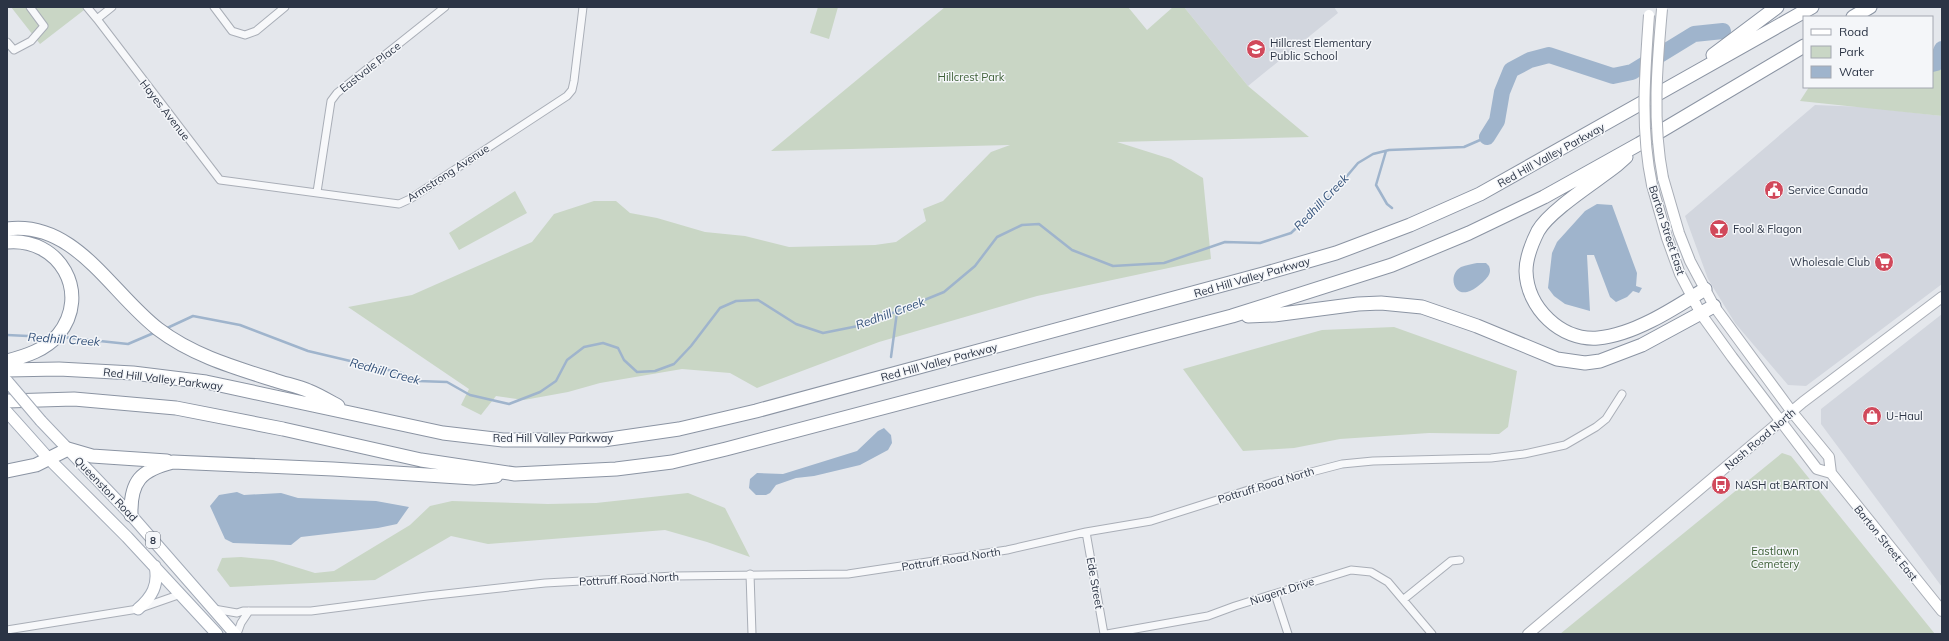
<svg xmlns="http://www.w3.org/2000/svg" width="1949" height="641" viewBox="0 0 1949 641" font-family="Mulish,sans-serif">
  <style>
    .built { fill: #d2d6de }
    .green { fill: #c9d6c5 }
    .water { fill: #9fb4cc }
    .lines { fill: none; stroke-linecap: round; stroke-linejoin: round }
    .stream { stroke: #9fb4cc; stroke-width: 2.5 }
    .river { stroke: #9fb4cc; stroke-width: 16 }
    .minor-casing { stroke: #a9aeb7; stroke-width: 9 }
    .secondary-casing { stroke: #a9aeb7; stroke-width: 12 }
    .primary-casing { stroke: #a3abb8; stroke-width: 13 }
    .motorway-casing { stroke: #8b94a3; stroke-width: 15 }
    .minor { stroke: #f7f8fa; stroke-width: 7 }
    .secondary { stroke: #fff; stroke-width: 10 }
    .primary { stroke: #fff; stroke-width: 11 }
    .motorway { stroke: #fff; stroke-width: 13 }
    .secondary-bridge-casing { stroke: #a9aeb7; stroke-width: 12; stroke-linecap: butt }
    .primary-bridge-casing { stroke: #a3abb8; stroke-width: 13; stroke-linecap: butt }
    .secondary-bridge { stroke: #fff; stroke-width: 10 }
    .primary-bridge { stroke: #fff; stroke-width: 11 }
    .labels { text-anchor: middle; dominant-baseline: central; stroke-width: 3; stroke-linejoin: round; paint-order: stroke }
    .shield { fill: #f4f6f9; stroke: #676e7b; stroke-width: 1 }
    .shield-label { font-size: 10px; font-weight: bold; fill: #2b3445 }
    .poi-label { font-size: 11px; fill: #2b3445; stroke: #f4f6f9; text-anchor: start }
    .street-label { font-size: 11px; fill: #2b3445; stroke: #f4f6f9 }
    .park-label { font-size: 11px; fill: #3f6138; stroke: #f4f6f9 }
    .water-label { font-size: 12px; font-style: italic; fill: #34527a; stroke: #f4f6f9 }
  </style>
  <rect width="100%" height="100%" fill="#e4e7ec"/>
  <path class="built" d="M1184,7H1334L1338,13L1248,86Z
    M1815,105L1865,107L1942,116V284L1806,386L1788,385L1735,323L1708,279L1685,216Z
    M1942,314V587L1821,424V409Z"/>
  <path class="green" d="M11,7H88L40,44Z
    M818,7H838L829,39L810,33Z
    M945,7H1128L1147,30L1173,7H1184L1248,86L1309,137L1117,142L1171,159L1203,178L1211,259L1037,296L879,342L757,388L730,373L682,369L600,383L568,392L524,400L496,396L481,415L461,405L469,389L348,307L412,295L532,242L554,214L594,201H616L630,213L657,218L705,232L745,236L789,247L875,245L896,242L926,221L923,209L943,201L991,152L1010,145L771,151Z
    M1942,65V116L1800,101L1809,87H1932V70Z
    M515,191L527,213L459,250L449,233Z
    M1394,327L1517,371L1508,427L1499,434L1429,433L1340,439L1294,448L1243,451L1183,369L1322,330Z
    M1782,453L1791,456L1935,634H1560Z
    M688,493L725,508L750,557L707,542L665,530L488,544L451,536L375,580L230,587L217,570L222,558L241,557L273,560L315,573L334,571L410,525L430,506L452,501L548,504L596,503Z"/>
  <path class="water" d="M1597,204L1612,205L1637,273L1636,286L1642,288L1639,293L1633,291L1627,297L1616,302L1610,297L1594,255H1587L1590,311L1565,304L1554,296L1548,288L1552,253L1557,242L1585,211Z
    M1477,263H1486L1489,266C1492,273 1488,277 1483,282C1479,285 1475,289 1470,291C1454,298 1447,275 1461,267C1466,265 1472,264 1477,263Z
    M884,428L891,435L892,443L888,450L860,465L814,476L796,478L776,485L770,493L766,495H756L749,488L750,479L757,473L783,474L857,451L878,431Z
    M237,492L244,495L281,493L298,498L376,501L409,507L397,524L378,528L301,537L291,545L233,543L225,539L210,506L219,495Z"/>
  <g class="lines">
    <path class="stream" d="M1386,151L1376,185L1387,204L1392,208
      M165,329L193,316L240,325L308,351L401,373L418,381L447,382L470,395L509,404L540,392L556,381L567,360L584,347L603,343L618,348L624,360L637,372L655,371L674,364L691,346L720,308L736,301L758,300L796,324L823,333L863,325L944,292L975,266L997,237L1022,225L1039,224L1072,250L1113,266L1164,263L1225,242L1260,243L1291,233L1330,196L1358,163L1373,154L1389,150L1464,147L1487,137
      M7,335L49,337
      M62,337L128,344L156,332
      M891,357L897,312"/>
    <path class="river" d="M1932,64L1936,63L1942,49
      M1487,137L1497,121L1502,92L1511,70L1530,60L1549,55L1613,76L1632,72L1694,34L1723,31"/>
    <defs>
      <path id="minor" d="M87,7L97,19
        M112,7L97,19L220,180L399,204L410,199L567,96L572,90L574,81L583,7
        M214,7L232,31L245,35L256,31L285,7
        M7,42L14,50L31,41L44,26L30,7
        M317,192L331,101L337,93L445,7
        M1086,532L1104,634
        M750,574L752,634
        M1275,594L1288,634
        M1404,599L1451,561L1460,560
        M214,609L237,613L243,611H311L427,596L545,583L674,576L848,574L1007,550L1086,532L1151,521L1277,481L1342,464L1373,461L1491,458L1524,454L1565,445L1596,427L1606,419L1622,394
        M7,630L138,609L181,594
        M237,634L241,623L249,611
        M1107,634L1208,616L1235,606L1351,570L1371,572L1388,582L1432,634"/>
      <path id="secondary" d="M1663,178L1679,233L1690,261L1714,306L1792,412L1829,457L1831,473
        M1652,185L1667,238L1680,274L1701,314L1732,357L1817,469L1831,473L1942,611
        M1528,634L1803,402L1942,297"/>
      <path id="primary" d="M7,412L49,459L127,537L217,634
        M41,421L131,515L235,634
        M138,609C152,597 159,585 155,566"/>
      <path id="motorway" d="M1853,17L1870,7
        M1713,55L1777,7
        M1626,157L1617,165C1597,181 1550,210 1538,231C1532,243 1526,257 1526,271C1527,308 1561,341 1598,338C1634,335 1675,308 1705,289
        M7,229C75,220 111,293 158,329C192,355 233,367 274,380C285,384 298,386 309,391C319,395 329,401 338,406
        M7,242C59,237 92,293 58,335C45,350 26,356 7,361
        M1248,316L1274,315L1358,304L1381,303L1422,307L1477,326L1557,359L1585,363L1600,361L1642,345L1714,306
        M7,370L59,369L133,373L206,382L443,433L503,440H603L679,429L756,411L1263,274L1336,253L1410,225L1480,194L1812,7
        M7,401L74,399L176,408L283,429L421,460L515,474L616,469L672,462L726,449L1232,316L1392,265L1469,233L1544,197L1639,144L1804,46
        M7,471L36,465L68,449L92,456L167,461
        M131,515C130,481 141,470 173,462L333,469L474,478L496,476"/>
    </defs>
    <use href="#minor" class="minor-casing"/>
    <use href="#secondary" class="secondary-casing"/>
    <use href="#primary" class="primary-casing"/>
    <use href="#motorway" class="motorway-casing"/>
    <use href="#minor" class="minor"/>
    <use href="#secondary" class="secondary"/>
    <use href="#primary" class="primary"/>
    <use href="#motorway" class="motorway"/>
    <defs>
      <path id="secondary-bridge" d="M1662,9C1657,65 1652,122 1663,178
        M1649,15C1645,72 1640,129 1652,185"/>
      <path id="primary-bridge" d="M7,381L41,421"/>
    </defs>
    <use href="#secondary-bridge" class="secondary-bridge-casing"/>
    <use href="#primary-bridge" class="primary-bridge-casing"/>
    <use href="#secondary-bridge" class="secondary-bridge"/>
    <use href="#primary-bridge" class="primary-bridge"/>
  </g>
  <defs>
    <symbol id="school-disc" viewBox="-11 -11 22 22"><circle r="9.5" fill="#d1495b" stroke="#f4f6f9"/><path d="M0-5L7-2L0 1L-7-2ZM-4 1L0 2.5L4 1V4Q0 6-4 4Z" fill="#fff"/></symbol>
    <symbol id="civic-disc" viewBox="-11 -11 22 22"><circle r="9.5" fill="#d1495b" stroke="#f4f6f9"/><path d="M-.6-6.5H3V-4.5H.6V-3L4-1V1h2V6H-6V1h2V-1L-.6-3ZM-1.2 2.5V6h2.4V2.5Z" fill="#fff"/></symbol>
    <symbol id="bar-disc" viewBox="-11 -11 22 22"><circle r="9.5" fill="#d1495b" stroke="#f4f6f9"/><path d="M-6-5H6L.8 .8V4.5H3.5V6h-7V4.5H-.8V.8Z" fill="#fff"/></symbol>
    <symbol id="supermarket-disc" viewBox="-11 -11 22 22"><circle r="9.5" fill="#d1495b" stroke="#f4f6f9"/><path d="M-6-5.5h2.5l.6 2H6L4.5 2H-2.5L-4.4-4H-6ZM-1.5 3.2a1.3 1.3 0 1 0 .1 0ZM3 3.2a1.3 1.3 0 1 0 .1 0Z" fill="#fff"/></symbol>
    <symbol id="shop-disc" viewBox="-11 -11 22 22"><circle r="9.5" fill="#d1495b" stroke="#f4f6f9"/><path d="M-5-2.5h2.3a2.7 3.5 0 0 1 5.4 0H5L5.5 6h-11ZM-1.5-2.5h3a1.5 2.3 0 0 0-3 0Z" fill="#fff"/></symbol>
    <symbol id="bus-disc" viewBox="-11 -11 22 22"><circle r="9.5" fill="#d1495b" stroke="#f4f6f9"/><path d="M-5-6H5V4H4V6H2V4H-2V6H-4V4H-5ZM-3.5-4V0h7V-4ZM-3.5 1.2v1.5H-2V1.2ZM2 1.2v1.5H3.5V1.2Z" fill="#fff"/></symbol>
  </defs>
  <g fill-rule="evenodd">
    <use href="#school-disc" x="1245" y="38" width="22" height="22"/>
    <use href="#civic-disc" x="1763" y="179" width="22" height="22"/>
    <use href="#bar-disc" x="1708" y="218" width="22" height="22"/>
    <use href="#supermarket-disc" x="1873" y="251" width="22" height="22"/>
    <use href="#shop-disc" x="1861" y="405" width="22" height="22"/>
    <use href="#bus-disc" x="1710" y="474" width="22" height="22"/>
  </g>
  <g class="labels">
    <rect class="shield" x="146" y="532" width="14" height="16" rx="3"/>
    <g class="shield-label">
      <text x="153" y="540">8</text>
    </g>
    <g class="poi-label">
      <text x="1270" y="43">Hillcrest Elementary<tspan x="1270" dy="13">Public School</tspan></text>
      <text x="1788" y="190">Service Canada</text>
      <text x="1733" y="229">Fool &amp; Flagon</text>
      <text x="1870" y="262" text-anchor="end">Wholesale Club</text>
      <text x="1886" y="416">U-Haul</text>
      <text x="1735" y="485">NASH at BARTON</text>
    </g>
    <g class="street-label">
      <text transform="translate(370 67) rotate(-38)">Eastvale Place</text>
      <text transform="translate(165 110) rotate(52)">Hayes Avenue</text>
      <text transform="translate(1551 155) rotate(-29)">Red Hill Valley Parkway</text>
      <text transform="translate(448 173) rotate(-33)">Armstrong Avenue</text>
      <text transform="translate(1667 230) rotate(72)">Barton Street East</text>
      <text transform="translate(1252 277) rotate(-16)">Red Hill Valley Parkway</text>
      <text transform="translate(939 362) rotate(-15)">Red Hill Valley Parkway</text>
      <text transform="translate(163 379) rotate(7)">Red Hill Valley Parkway</text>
      <text x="553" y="438">Red Hill Valley Parkway</text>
      <text transform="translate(1760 439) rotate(-40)">Nash Road North</text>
      <text transform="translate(1266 485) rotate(-17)">Pottruff Road North</text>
      <text transform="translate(106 489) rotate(46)">Queenston Road</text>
      <text transform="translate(1886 543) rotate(51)">Barton Street East</text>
      <text transform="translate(951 559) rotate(-9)">Pottruff Road North</text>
      <text transform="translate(629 579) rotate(-3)">Pottruff Road North</text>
      <text transform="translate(1095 583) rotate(80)">Ede Street</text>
      <text transform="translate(1282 591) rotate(-18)">Nugent Drive</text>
    </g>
    <g class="park-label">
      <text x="971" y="77">Hillcrest Park</text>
      <text x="1775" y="551">Eastlawn<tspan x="1775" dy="13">Cemetery</tspan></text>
    </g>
    <g class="water-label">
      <text transform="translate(1321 202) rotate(-46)">Redhill Creek</text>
      <text transform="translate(890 313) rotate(-20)">Redhill Creek</text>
      <text transform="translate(64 339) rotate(4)">Redhill Creek</text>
      <text transform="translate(385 371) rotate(15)">Redhill Creek</text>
    </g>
  </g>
  <rect width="1949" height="641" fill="none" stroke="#2b3445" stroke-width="16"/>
  <rect x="1803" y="16" width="130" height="72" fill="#f4f6f9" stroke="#a4a8b1"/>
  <rect x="1811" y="29" width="20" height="6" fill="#ffffff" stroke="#a4a8b1"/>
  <text x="1839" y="36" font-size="12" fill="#2b3445">Road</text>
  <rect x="1811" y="46" width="20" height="12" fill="#c9d6c5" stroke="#a4a8b1"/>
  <text x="1839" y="56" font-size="12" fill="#2b3445">Park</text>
  <rect x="1811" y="66" width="20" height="12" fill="#9fb4cc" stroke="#a4a8b1"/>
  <text x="1839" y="76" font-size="12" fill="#2b3445">Water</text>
</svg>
